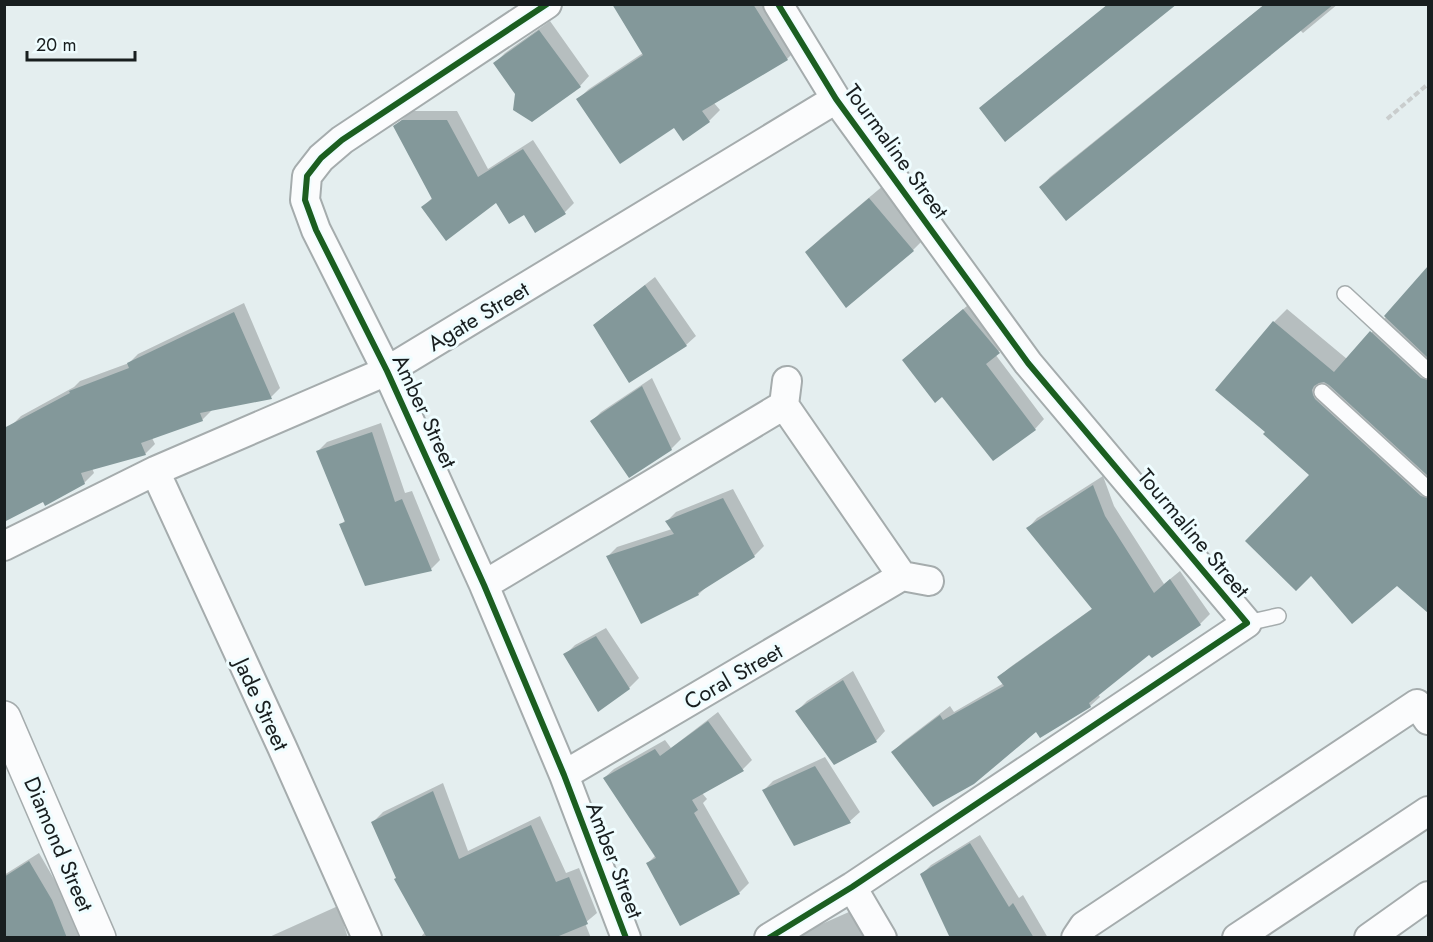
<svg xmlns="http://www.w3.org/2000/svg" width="1433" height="942" viewBox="0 0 1433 942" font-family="Jost,sans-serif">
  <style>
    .shadow { fill: #0003 }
    .building { fill: #83989a }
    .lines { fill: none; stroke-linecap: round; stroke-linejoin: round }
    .lane-casing { stroke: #a5acad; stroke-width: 18 }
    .street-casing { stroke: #a5acad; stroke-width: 32 }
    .secondary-casing { stroke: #a5acad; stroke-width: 36 }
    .path { stroke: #c9cdcd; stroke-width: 4; stroke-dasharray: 6 3; stroke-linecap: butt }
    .lane { stroke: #fbfcfd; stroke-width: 15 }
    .street { stroke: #fbfcfd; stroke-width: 28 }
    .secondary { stroke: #fbfcfd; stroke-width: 33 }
    .cycleway-casing { stroke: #effdff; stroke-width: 10 }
    .cycleway { stroke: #1b5e20; stroke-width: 6 }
    .labels { text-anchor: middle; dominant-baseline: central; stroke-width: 6; stroke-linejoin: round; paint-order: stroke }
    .street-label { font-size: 22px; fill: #181e1f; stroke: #effdff }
  </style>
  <rect width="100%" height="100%" fill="#e4eeef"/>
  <path class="shadow" d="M614,4H771L798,48L787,59L714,103L720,110L709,121L674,126L578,99L589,89L643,53Z
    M1265,4H1338L1303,33L1300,30L1041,187L1050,177Z
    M550,21L589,76L580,86L517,93L495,63L505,53Z
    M413,111H457L488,169L533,140L574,203L565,212L524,213L496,201L423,207L433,197L395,126L405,117Z
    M884,185L927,236L913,250L807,252L821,238Z
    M1428,268V611L1397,584L1312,475L1267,432L1217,390L1274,322L1287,309L1347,359L1386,317V316Z
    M655,277L696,336L686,345L595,326L605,316Z
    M973,301L1009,342L995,354L1044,419L1035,429L943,395L913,351Z
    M244,303L280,388L271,397L212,410L202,420L152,438L155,444L145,454L92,468L94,473L84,483L11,426L21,416L74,387L80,381L129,363L138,354Z
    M652,378L681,439L671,449L630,476L592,421L601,412Z
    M381,423L405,493L412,491L440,560L431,569L341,524L346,520L318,451L327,442Z
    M1103,476L1114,506L1164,584L1180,571L1210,614L1200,624L1152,656L1149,652L1098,694L1100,697L1090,706L1036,730L893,752L903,742L950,706L954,712L1004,683L999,677L1009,668L1093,608L1028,528L1037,518Z
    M733,489L764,546L754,556L707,586L699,594L608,556L617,547L672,529L667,521L676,512Z
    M606,628L639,678L629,688L565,655L575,645Z
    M853,671L885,731L876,741L797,711L807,701Z
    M718,712L752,760L743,769L702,793L707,799L703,803L749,883L739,893L648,863L656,855L604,778L614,769L665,740L671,748Z
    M825,757L860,812L850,821L795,844L764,790L773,781Z
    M443,783L468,851L540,816L566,873L579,868L597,913L585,923L591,938H420L425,932L397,878L373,822L383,812Z
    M980,835L1019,898L1023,895L1048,938H957L921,875L931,865Z
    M39,853L61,891L80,938H4V875Z
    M338,906L348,938H267Z
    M858,908L872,938H798L815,927Z"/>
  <path class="building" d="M612,4H753L788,60L702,111L710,122L683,141L674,128L620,164L576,99L643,55Z
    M1108,4H1177L1005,142L979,108Z
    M1265,4H1334L1066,221L1039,187Z
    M539,30L581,87L532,122L513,110L515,94L493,63Z
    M402,120H447L478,177L523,149L566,214L535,233L524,215L509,224L496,203L446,241L421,207L432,199L393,126Z
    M869,198L914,251L846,308L805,252Z
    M1428,266V358L1384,316Z
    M645,285L687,346L629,383L593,325Z
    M963,309L1000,353L986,364L1036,430L993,461L942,397L935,403L902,360Z
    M234,312L272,399L200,413L203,421L141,443L146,455L81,473L85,484L45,506L43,502L4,522V428L70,393L69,391L129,368L127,363Z
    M1273,321L1334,372L1370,331L1421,378L1428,380V476L1329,385L1324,382L1319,383L1314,386L1312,390L1313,395L1315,399L1421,496L1428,498V613L1397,586L1352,624L1311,576L1296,591L1245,541L1309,475L1263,434L1265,432L1215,390Z
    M642,386L672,450L629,478L590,421Z
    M372,432L395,502L402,499L432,571L365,586L339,524L345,522L316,451Z
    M1093,485L1105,516L1154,593L1170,579L1201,625L1152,658L1149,655L1089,703L1091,707L1040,738L1036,732L974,784L933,807L891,752L940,715L943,720L1004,686L997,677L1092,609L1026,528Z
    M723,498L755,557L698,593L699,595L641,624L606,556L674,534L665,521Z
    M596,636L630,689L598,712L563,654Z
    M843,680L877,742L834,765L795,711Z
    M708,721L744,771L692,800L698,810L694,813L740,894L680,926L646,863L656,858L603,778L655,749L660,756Z
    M815,766L851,823L794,846L762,790Z
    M433,791L459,859L531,825L556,882L569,877L588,924L554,938H427L394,879L396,878L371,822Z
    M970,843L1009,907L1013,903L1034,938H950L920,874Z
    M29,861L52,900L67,938H4V877Z"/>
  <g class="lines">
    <defs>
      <path id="lane" d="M1345,294L1428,371
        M1322,392L1428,489
        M1247,623L1278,616"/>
      <path id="street" d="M547,4L342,140L321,158L307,176L305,200L316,230L387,371L484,585L564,775L626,938
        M784,405L902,576
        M155,471L282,747L367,938
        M4,546L155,471L387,371L836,99
        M484,585L784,405L787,381
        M564,775L902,576L929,581
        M852,887L882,938
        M769,938L852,887L1247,623L1028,363L836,99L778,4
        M1076,938L1084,926L1417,704L1428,720
        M1237,938L1428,811
        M1369,938L1428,896"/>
      <path id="secondary" d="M4,718L99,938"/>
    </defs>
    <use href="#lane" class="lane-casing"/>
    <use href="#street" class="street-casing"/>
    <use href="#secondary" class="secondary-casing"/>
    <path class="path" d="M1387,119L1428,84"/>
    <use href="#lane" class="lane"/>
    <use href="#street" class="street"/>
    <use href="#secondary" class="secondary"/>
    <defs>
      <path id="cycleway" d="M547,4L342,140L321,158L307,176L305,200L316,230L387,371L484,585L564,775L626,938
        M769,938L852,887L1247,623L1028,363L836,99L778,4"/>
    </defs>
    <use href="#cycleway" class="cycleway-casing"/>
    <use href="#cycleway" class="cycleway"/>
  </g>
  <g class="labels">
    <g class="street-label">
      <text transform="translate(897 151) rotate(54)">Tourmaline Street</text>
      <text transform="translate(478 316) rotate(-31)">Agate Street</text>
      <text transform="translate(425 411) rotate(65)">Amber Street</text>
      <text transform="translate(1194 533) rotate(50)">Tourmaline Street</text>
      <text transform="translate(733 676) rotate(-30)">Coral Street</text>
      <text transform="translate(262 704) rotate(65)">Jade Street</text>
      <text transform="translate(59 844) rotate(67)">Diamond Street</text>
      <text transform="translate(615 860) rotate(69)">Amber Street</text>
    </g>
  </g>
  <rect width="1433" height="942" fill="none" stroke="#181e1f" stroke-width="12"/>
  <path d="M27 51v9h108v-9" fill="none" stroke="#181e1f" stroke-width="3"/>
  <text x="36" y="51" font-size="18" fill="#181e1f" stroke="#effdff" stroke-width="4.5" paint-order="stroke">20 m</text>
</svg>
